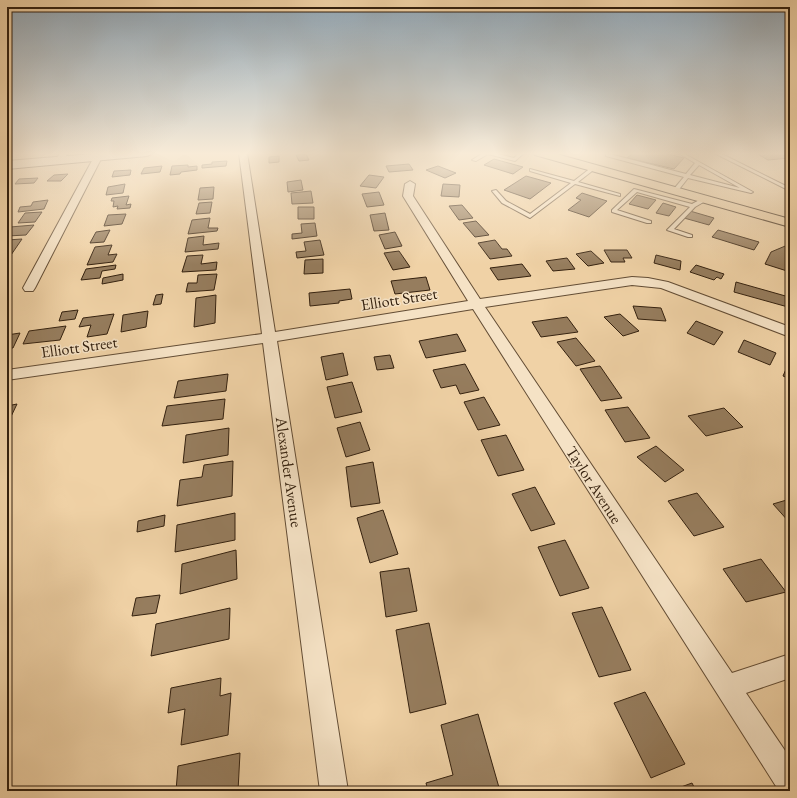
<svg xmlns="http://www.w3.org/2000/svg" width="797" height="798" viewBox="0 0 797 798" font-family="'EB Garamond',serif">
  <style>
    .building { fill: #967d5e; stroke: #34210f }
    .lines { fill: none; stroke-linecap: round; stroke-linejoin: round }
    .service-casing { stroke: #634d35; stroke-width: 2 }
    .minor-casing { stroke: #634d35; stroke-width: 2 }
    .secondary-casing { stroke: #34210f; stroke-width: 2 }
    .primary-casing { stroke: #34210f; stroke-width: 2 }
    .service { fill: #f5e2c5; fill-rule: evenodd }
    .minor { fill: #f5e2c5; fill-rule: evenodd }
    .secondary { fill: #f5e2c5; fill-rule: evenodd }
    .primary { fill: #f0d2a6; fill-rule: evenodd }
    .labels { text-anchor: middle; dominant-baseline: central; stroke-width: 3; stroke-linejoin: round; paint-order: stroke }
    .street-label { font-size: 16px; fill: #34210f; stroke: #f5e2c5 }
  </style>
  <rect width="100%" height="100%" fill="#f0d2a6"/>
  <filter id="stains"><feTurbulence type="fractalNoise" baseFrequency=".005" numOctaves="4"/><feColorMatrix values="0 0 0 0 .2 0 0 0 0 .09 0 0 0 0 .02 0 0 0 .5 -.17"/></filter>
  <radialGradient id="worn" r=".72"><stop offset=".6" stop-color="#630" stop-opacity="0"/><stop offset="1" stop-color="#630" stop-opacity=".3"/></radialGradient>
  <path class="building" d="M633,153H664L684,158L674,169L627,158Z
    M756,153H779L789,158L768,160Z
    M306,154L309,160L299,161L296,155Z
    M279,156V162L269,163V157Z
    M494,159L523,167L513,174L484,165Z
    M227,161L226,166L202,168V165L212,164V162Z
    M409,164L413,170L389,172L386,166Z
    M188,165V167L197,166V170L181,172L180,174L170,175L172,166Z
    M162,166L160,172L141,174L144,168Z
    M438,166L456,173L445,178L426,170Z
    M131,170L130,175L112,177L114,171Z
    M68,174L61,181H47L54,175Z
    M369,175L384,177L376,188L360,186Z
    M526,176L551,183L530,199L504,190Z
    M38,178L34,183L15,184L19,179Z
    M301,180L303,190L288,192L287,182Z
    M125,184L123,193L106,195L108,187Z
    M443,184L460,185L459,197L441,196Z
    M214,187L213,199L198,200L200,188Z
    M311,191L313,203L292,204L291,193Z
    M379,192L384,205L367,207L362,194Z
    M582,193L607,201L589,217L568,210L581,200L576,198Z
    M637,195L656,200L648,209L629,204Z
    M129,196L126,205L131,204L130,208L117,209L118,206L113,207L114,201H111L112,198Z
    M48,200L44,209L18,212L20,207L31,206L33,202Z
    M212,202L210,213L196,214L199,203Z
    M663,203L676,207L669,216L656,213Z
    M462,205L473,218L459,220L449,206Z
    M298,207H314V219H298Z
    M690,211L714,218L709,225L684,218Z
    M42,212L35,222L18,223L25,213Z
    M385,213L389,230L374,231L370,215Z
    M126,214L122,224L104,226L108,215Z
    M210,218L208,228H218L217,231L188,234L192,220Z
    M476,221L489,235L475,237L463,223Z
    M315,223L317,236L292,239V234L302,233L301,224Z
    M34,225L26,235L7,236V230L10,227Z
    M110,230L104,242L90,243L96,232Z
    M718,230L759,242L754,250L712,237Z
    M395,232L402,246L385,249L379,235Z
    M204,236L203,245L219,243L218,249L185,252L188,238Z
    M22,239L11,255H7V240Z
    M320,240L324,255L297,258L296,252L306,251L304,242Z
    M495,240L502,249H507L512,256L490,259L478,243Z
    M790,244V262L787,271L765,264L771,252Z
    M112,245L108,255L117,254L113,262L87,265L95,247Z
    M604,250H627L632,258H623L625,262H611Z
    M399,251L410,267L393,270L384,253Z
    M591,251L604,263L588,266L576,254Z
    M203,255L201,264L217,262L216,270L182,272L187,256Z
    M656,255L681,261L680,270L654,263Z
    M567,258L575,269L553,271L546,261Z
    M323,259V273L304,274L305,260Z
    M522,264L531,276L498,280L490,268Z
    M116,265L115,269L102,271L100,278L81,280L86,269Z
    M696,265L724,274L721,279L717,277L714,280L690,272Z
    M123,274V280L102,284L103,278Z
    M217,274L214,290L186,292L188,283H197L198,275Z
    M426,277L430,290L395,294L391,281Z
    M736,282L789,297L788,307L734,292Z
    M350,289L352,299L339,301V303L310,306L309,293Z
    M163,294L161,304L153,305L156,295Z
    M216,295L215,323L194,327L196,298Z
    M633,306L661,308L666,321L638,319Z
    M78,310L75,319L59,321L62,312Z
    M148,311L146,327L121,332L123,315Z
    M114,314L107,334L87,337L91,325L79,327L83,318Z
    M620,314L639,331L623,336L604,317Z
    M567,317L578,332L541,337L532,322Z
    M696,321L723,332L714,345L687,333Z
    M66,326L60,340L23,344L29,331Z
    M20,333L13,348H7V335Z
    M457,334L466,351L426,358L419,341Z
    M576,338L595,361L576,366L557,342Z
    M744,340L776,353L770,365L738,352Z
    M343,353L348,375L326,380L321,357Z
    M390,355L394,368L377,370L374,357Z
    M790,360V379L783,376Z
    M465,364L479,390L460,394L456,385L441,388L433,370Z
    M600,366L622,398L601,401L580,369Z
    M228,374L226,391L174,398L178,381Z
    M352,382L362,412L335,418L327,387Z
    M484,397L500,425L478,430L464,402Z
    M225,399L223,419L162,426L167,406Z
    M17,404L7,425V406Z
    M628,407L650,438L625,442L605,410Z
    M724,408L743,427L706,436L688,416Z
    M360,422L370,450L346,457L337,428Z
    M229,428L228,455L183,463L186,435Z
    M506,435L524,470L498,476L481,440Z
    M656,446L684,470L665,482L637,457Z
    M233,461L232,496L177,506L180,480L202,477L204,465Z
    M373,462L380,503L351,507L346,467Z
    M535,487L555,524L531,531L512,494Z
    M697,493L724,527L694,536L668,501Z
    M790,499V523L773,504Z
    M383,510L398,554L370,563L357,518Z
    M235,513V540L175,552L177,525Z
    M165,515L164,526L137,532L138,521Z
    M565,540L589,588L560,596L538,547Z
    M236,550L237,579L180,594L182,564Z
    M761,559L786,592L746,602L723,569Z
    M409,568L417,611L386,617L380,572Z
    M160,595L156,613L132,616L136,598Z
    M602,607L631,670L599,677L572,613Z
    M230,608L229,639L151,656L156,624Z
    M429,623L446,704L410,713L396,630Z
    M221,678L220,696L231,693L228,735L181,745L185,709L168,713L171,688Z
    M645,692L685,764L651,778L614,703Z
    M478,714L500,791H428L426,783L453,775L441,725Z
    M240,753L238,791H176L178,766Z
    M692,783L696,791H670Z"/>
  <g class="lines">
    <defs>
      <path id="service" d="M483,153H494L514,158L519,153H524L515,161L488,154L476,161L472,160Z
        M606,153H611L610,154L686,174L695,163L678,153H683L753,192L751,193L688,178L677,192H673V190L684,177L606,156ZM699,165L740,188L690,175Z
        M714,153H720L790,188V191Z
        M592,167L596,168L578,182L620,194V196L575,184L530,218L502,203L492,191L496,190L506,201L530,214L571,183L530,171V169L574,181Z
        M634,189L692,204L703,198H707V200L695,207L674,229L692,235V237H688L667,230L690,207L637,192L617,210L651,221V223H647L612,212V210Z"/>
      <path id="minor" d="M60,153H68L62,163L59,164L55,161Z
        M239,153H247L275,332L468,301L403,196L405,184L410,181L415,184L413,196L480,299L632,277L648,278L668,282L790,327V337L661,288L632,285L485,307L732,673L790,654V678L746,693L790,758V791H779L473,309L277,341L348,791H320L263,343L7,380V370L262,334Z
        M98,154L102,157L35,288L33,291H25L23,288L94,157Z"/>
      <path id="secondary" d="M104,153H153L147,156L7,169V161Z"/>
      <path id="primary" d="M533,153H553L790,219V227L535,155Z"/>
    </defs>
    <use href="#service" class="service-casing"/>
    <use href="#minor" class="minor-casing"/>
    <use href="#secondary" class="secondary-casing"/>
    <use href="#primary" class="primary-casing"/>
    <use href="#service" class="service"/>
    <use href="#minor" class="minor"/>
    <use href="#secondary" class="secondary"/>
    <use href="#primary" class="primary"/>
  </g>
  <linearGradient id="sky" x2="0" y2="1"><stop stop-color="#91a8b9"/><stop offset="0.58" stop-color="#f8ebd7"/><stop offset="1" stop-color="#f8ebd7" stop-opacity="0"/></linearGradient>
  <rect width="797" height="265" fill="url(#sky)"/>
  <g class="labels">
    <g class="street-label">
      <text transform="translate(399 299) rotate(-9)">Elliott Street</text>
      <text transform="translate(79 347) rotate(-8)">Elliott Street</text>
      <text transform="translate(289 472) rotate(82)">Alexander Avenue</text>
      <text transform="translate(594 485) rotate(57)">Taylor Avenue</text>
    </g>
  </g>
  <rect width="797" height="798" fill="none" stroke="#f0d2a6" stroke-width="24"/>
  <rect x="8" y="8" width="781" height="782" fill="none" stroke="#34210f" stroke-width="2"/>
  <rect x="12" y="12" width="773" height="774" fill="none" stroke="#34210f"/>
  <rect width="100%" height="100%" filter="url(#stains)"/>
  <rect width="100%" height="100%" fill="url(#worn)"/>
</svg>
